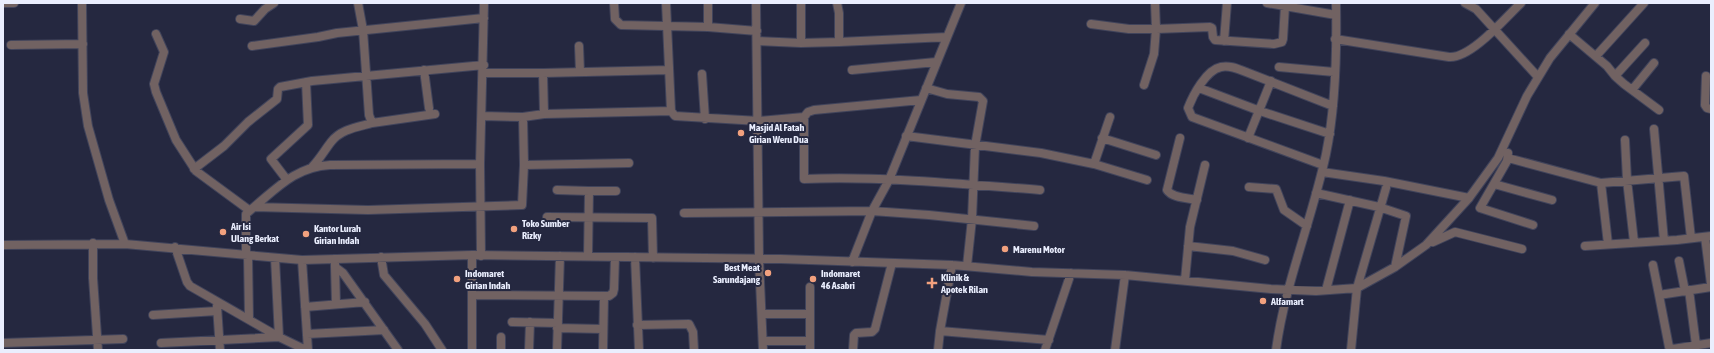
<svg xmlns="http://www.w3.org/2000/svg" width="1714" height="353" viewBox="0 0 1714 353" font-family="'Asap Condensed',sans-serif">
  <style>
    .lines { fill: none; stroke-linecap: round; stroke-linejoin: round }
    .minor-casing { stroke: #41445b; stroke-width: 10 }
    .minor { stroke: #716262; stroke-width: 8 }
    .poi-dot { fill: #f2a17e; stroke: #252840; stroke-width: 1.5 }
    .labels { text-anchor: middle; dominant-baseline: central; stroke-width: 4; stroke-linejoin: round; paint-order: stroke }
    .poi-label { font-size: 10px; font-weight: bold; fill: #eaeefe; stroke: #252840; text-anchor: start }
  </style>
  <rect width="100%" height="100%" fill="#252840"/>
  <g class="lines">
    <defs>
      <path id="minor" d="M3,3H14
        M82,3L83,93L88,126L109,200L125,244
        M358,3L363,30L369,115L372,123L435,114
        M614,3L615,19L621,25L708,27L757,31
        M666,3L671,111L675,116L759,121L804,117L808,112L814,110L921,100
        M756,3L759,259L763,350
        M1155,3L1156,29L1210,27L1212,28L1213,37L1215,40L1274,44L1282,42L1283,39L1285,6
        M1267,3L1336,15
        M1465,3L1476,9L1538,77
        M240,19L254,21L265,9L274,3
        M1091,24L1129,29H1156L1154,54L1144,85
        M708,27V3
        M156,34L164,52L154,84L156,92L176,140L196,171L249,210
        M1569,34L1607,66L1615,76L1624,84L1659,110
        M1335,39L1449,57C1471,59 1506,17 1521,3
        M757,41L801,43V3
        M1224,41L1227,3
        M839,42L947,37
        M801,43L839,42V13L837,3
        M11,45L83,44
        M252,46L318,37L337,33L484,18
        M579,46L580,72
        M1596,56L1644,3
        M1279,67L1334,72
        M424,70L429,108
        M852,70L936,62
        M484,73H543L669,70
        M543,73L544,114
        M702,74L705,119
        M1615,76L1645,43
        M1706,76L1705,105L1707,108L1711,109
        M926,88L947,94L979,97L983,101L975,146L972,219L967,266
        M1199,88L1260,111L1330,134
        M1632,90L1654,63
        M482,116L523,117L544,114L671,111
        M804,117V179C883,176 962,184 1040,190
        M1654,129L1664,241
        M906,136L1041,153L1094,164L1110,117
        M1102,138L1156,155
        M1180,138L1167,190C1172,198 1188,198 1197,200
        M1248,138L1271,81
        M1625,140L1627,180L1634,242
        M1508,153L1507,161L1480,208L1533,225
        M1508,158L1601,183L1684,176L1691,238
        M1094,164L1147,180
        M524,165L629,163
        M1323,165L1192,117L1188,108C1193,95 1206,70 1221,67C1230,65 1238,69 1246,72L1333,106
        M312,167C320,159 324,151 331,142C341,129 358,127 372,123
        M194,169L224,146L248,122L277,99L278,89L280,87L312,81L484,65
        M1322,172L1384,181L1469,198
        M287,180L271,159L308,125L306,82
        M1601,183L1608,244
        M1494,184L1552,200
        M1249,187L1276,189L1284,210L1307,226
        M557,190L589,191
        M1316,193L1379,207L1406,216L1395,267
        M254,207C278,187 296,167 330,165L480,164
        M684,213L872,211L929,215L1034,226
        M547,217L652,218L653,258
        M1705,237L1711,284
        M1433,242L1455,232L1522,249
        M93,243V278L98,350
        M3,245L125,244L302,260L472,255L781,259L952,265L1032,272L1125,275L1271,289L1316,291L1357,288L1395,267L1426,245L1469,198L1498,158L1527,96L1550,58L1595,3
        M1188,246L1233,251L1265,260
        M1585,246L1677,240L1711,236
        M175,247L187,282L190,286L279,337L306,350
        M246,256V214L254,207L368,210L522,205L524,165L523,117
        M248,256L249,319
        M481,256L480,164L484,3
        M588,256L589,191H616
        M381,257L384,275L425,324L442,350
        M635,257L639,350
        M335,259V267L343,273L398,350
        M302,260L308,350
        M1679,261L1685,291
        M852,262L872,211L889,180L961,3
        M1653,265L1659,295
        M335,267L336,304
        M1185,280L1190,227L1205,165
        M1711,287L1659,295L1669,347L1673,349L1711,343
        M1326,290L1350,200
        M1689,290L1696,345
        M472,295L609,296L613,293L614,289L615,257
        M217,306L220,350
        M305,307L365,302
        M762,314H810
        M153,315L217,311
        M512,322L558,323
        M637,325L689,324L693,332L694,350
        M557,328L603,329
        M940,331L952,265
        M307,334L384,330
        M763,341H810
        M3,343L123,339
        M161,343L279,337L275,258
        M472,350V255
        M501,350V337
        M529,350L530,322
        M557,350L560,256
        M603,350L604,297
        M810,350V287
        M853,350L854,335L856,333L872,332L875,329L892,263
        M938,350L940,331L1049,340
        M1045,350L1071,273
        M1115,350L1125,275
        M1276,350C1285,283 1312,220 1326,154C1336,105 1337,53 1336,3
        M1351,350L1357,288L1386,188"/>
    </defs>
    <use href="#minor" class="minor-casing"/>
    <use href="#minor" class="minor"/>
  </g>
  <g class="poi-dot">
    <circle cx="741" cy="133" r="4"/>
    <circle cx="514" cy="229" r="4"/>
    <circle cx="223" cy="232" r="4"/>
    <circle cx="306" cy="234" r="4"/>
    <circle cx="1005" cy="249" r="4"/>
    <circle cx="768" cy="273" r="4"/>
    <circle cx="457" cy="279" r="4"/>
    <circle cx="813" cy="279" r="4"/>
    <path d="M930 277h4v4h4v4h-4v4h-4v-4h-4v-4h4z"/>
    <circle cx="1263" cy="301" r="4"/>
  </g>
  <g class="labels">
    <g class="poi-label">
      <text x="749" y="127">Masjid Al Fatah<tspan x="749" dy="12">Girian Weru Dua</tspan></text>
      <text x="522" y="223">Toko Sumber<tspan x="522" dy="12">Rizky</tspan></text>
      <text x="231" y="226">Air Isi<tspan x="231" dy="12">Ulang Berkat</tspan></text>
      <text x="314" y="228">Kantor Lurah<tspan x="314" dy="12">Girian Indah</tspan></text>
      <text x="1013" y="249">Marenu Motor</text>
      <text x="760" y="267" text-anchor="end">Best Meat<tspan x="760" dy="12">Sarundajang</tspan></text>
      <text x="465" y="273">Indomaret<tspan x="465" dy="12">Girian Indah</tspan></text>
      <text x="821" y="273">Indomaret<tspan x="821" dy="12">46 Asabri</tspan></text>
      <text x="941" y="277">Klinik &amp;<tspan x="941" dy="12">Apotek Rilan</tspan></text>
      <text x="1271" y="301">Alfamart</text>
    </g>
  </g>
  <rect width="1714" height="353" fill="none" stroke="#eaeefe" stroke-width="8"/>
</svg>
